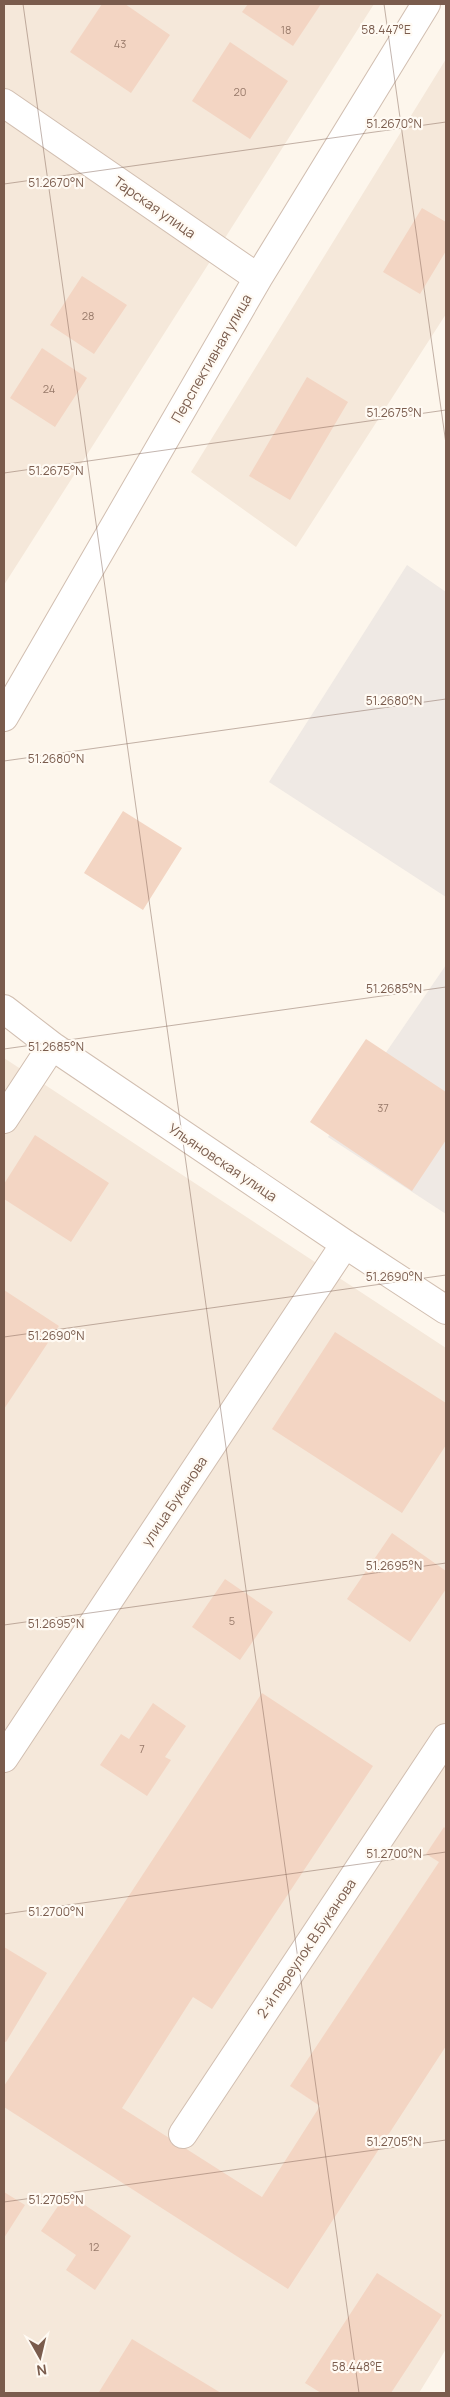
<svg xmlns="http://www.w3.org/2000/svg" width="450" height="2397" viewBox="0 0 450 2397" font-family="Manrope,sans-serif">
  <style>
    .residential { fill: #f5e8da }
    .industrial { fill: #efe9e4 }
    .building { fill: #f3d5c3 }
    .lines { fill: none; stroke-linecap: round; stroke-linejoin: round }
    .minor-casing { stroke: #d1beb0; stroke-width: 30 }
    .minor { stroke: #fff; stroke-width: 28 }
    .ticks { fill: none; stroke: #7a5c4d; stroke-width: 1; stroke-opacity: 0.45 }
    .labels { text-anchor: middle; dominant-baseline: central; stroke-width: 4.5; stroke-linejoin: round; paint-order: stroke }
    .number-label { font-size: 11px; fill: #987a6a }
    .street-label { font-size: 14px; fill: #7a5c4d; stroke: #fffaf3 }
    .ticks-label { font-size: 12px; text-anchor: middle; fill: #7a5c4d; stroke: #fffaf3; stroke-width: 4.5; stroke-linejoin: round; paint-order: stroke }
  </style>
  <rect width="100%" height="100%" fill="#fdf6ec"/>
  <path class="residential" d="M4,4H374L4,585Z
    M446,59V314L296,547L191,472Z
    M4,1058L446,1348V2349L419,2393H4Z"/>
  <path class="industrial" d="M407,565L446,592V897L269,782Z
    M446,965V1214L328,1137Z"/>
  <path class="building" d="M102,4H125L170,35L131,93L70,52Z
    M248,4H321L293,46L242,12Z
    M230,42L288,81L250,139L192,101Z
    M422,208L446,222V251L420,294L383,272Z
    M82,276L127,305L94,354L50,325Z
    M42,348L87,378L55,427L10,398Z
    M307,377L348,402L290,500L249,476Z
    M123,811L182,848L143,910L84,873Z
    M366,1039L446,1092V1140L412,1191L310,1122Z
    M35,1135L109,1183L71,1242L4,1199V1184Z
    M4,1290L59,1326L4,1409Z
    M335,1332L446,1403V1445L402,1513L272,1429Z
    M392,1533L446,1571V1589L410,1642L347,1599Z
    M225,1579L273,1612L240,1660L192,1627Z
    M262,1693L373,1766L212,2009L193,1997L122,2108L262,2197L320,2106L290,2086L439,1862L426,1854L444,1827L446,1829V2046L288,2289L4,2107V2086Z
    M153,1703L186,1726L165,1757L171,1760L147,1796L100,1765L121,1734L129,1739Z
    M4,1947L47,1973L6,2042L4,2041Z
    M4,2192L25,2205L4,2238Z
    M67,2193L131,2236L95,2290L66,2270L76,2255L41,2231Z
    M377,2273L442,2315L391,2393H321L305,2383Z
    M132,2339L221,2393H101L99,2392Z"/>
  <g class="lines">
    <defs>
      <path id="minor" d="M4,103L258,278
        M4,717L258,278L426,4
        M4,1009L52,1046L345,1244L446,1310
        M4,1119L52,1046
        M4,1758L345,1244
        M183,2134L446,1738"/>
    </defs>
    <use href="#minor" class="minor-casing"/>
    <use href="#minor" class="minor"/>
  </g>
  <path class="ticks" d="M23,4L359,2393M384,4L446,444M4,184L446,122M4,473L446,410M4,761L446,699M4,1049L446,987M4,1337L446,1275M4,1625L446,1563M4,1914L446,1852M4,2202L446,2140"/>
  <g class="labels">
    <g class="number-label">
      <text x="286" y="29">18</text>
      <text x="120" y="43">43</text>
      <text x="240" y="91">20</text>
      <text x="88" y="315">28</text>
      <text x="49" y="388">24</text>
      <text x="383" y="1107">37</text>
      <text x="232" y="1620">5</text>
      <text x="142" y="1748">7</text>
      <text x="94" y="2246">12</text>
    </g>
    <g class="street-label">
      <text transform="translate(155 207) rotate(35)">Тарская улица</text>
      <text transform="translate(211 358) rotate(-60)">Перспективная улица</text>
      <text transform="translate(223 1162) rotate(34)">Ульяновская улица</text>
      <text transform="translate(174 1501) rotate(-56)">улица Буканова</text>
      <text transform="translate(306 1948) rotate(-56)">2-й переулок В.Буканова</text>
    </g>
  </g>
  <g class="ticks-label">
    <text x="386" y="34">58.447°E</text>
    <text x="394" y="128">51.2670°N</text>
    <text x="56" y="187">51.2670°N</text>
    <text x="394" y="417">51.2675°N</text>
    <text x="56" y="475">51.2675°N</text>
    <text x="394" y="705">51.2680°N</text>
    <text x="56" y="763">51.2680°N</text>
    <text x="394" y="993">51.2685°N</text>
    <text x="56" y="1051">51.2685°N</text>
    <text x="394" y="1281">51.2690°N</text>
    <text x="56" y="1340">51.2690°N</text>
    <text x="394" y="1570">51.2695°N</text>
    <text x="56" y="1628">51.2695°N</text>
    <text x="394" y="1858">51.2700°N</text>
    <text x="56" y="1916">51.2700°N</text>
    <text x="394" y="2146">51.2705°N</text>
    <text x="56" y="2204">51.2705°N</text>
    <text x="357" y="2371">58.448°E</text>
  </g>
  <rect width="450" height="2397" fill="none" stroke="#7a5c4d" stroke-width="10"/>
  <g transform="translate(40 2357) rotate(172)" stroke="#fffaf3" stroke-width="4" paint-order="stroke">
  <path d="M0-4L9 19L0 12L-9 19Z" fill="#7a5c4d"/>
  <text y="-8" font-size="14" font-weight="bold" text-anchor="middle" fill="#7a5c4d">N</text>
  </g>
</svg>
